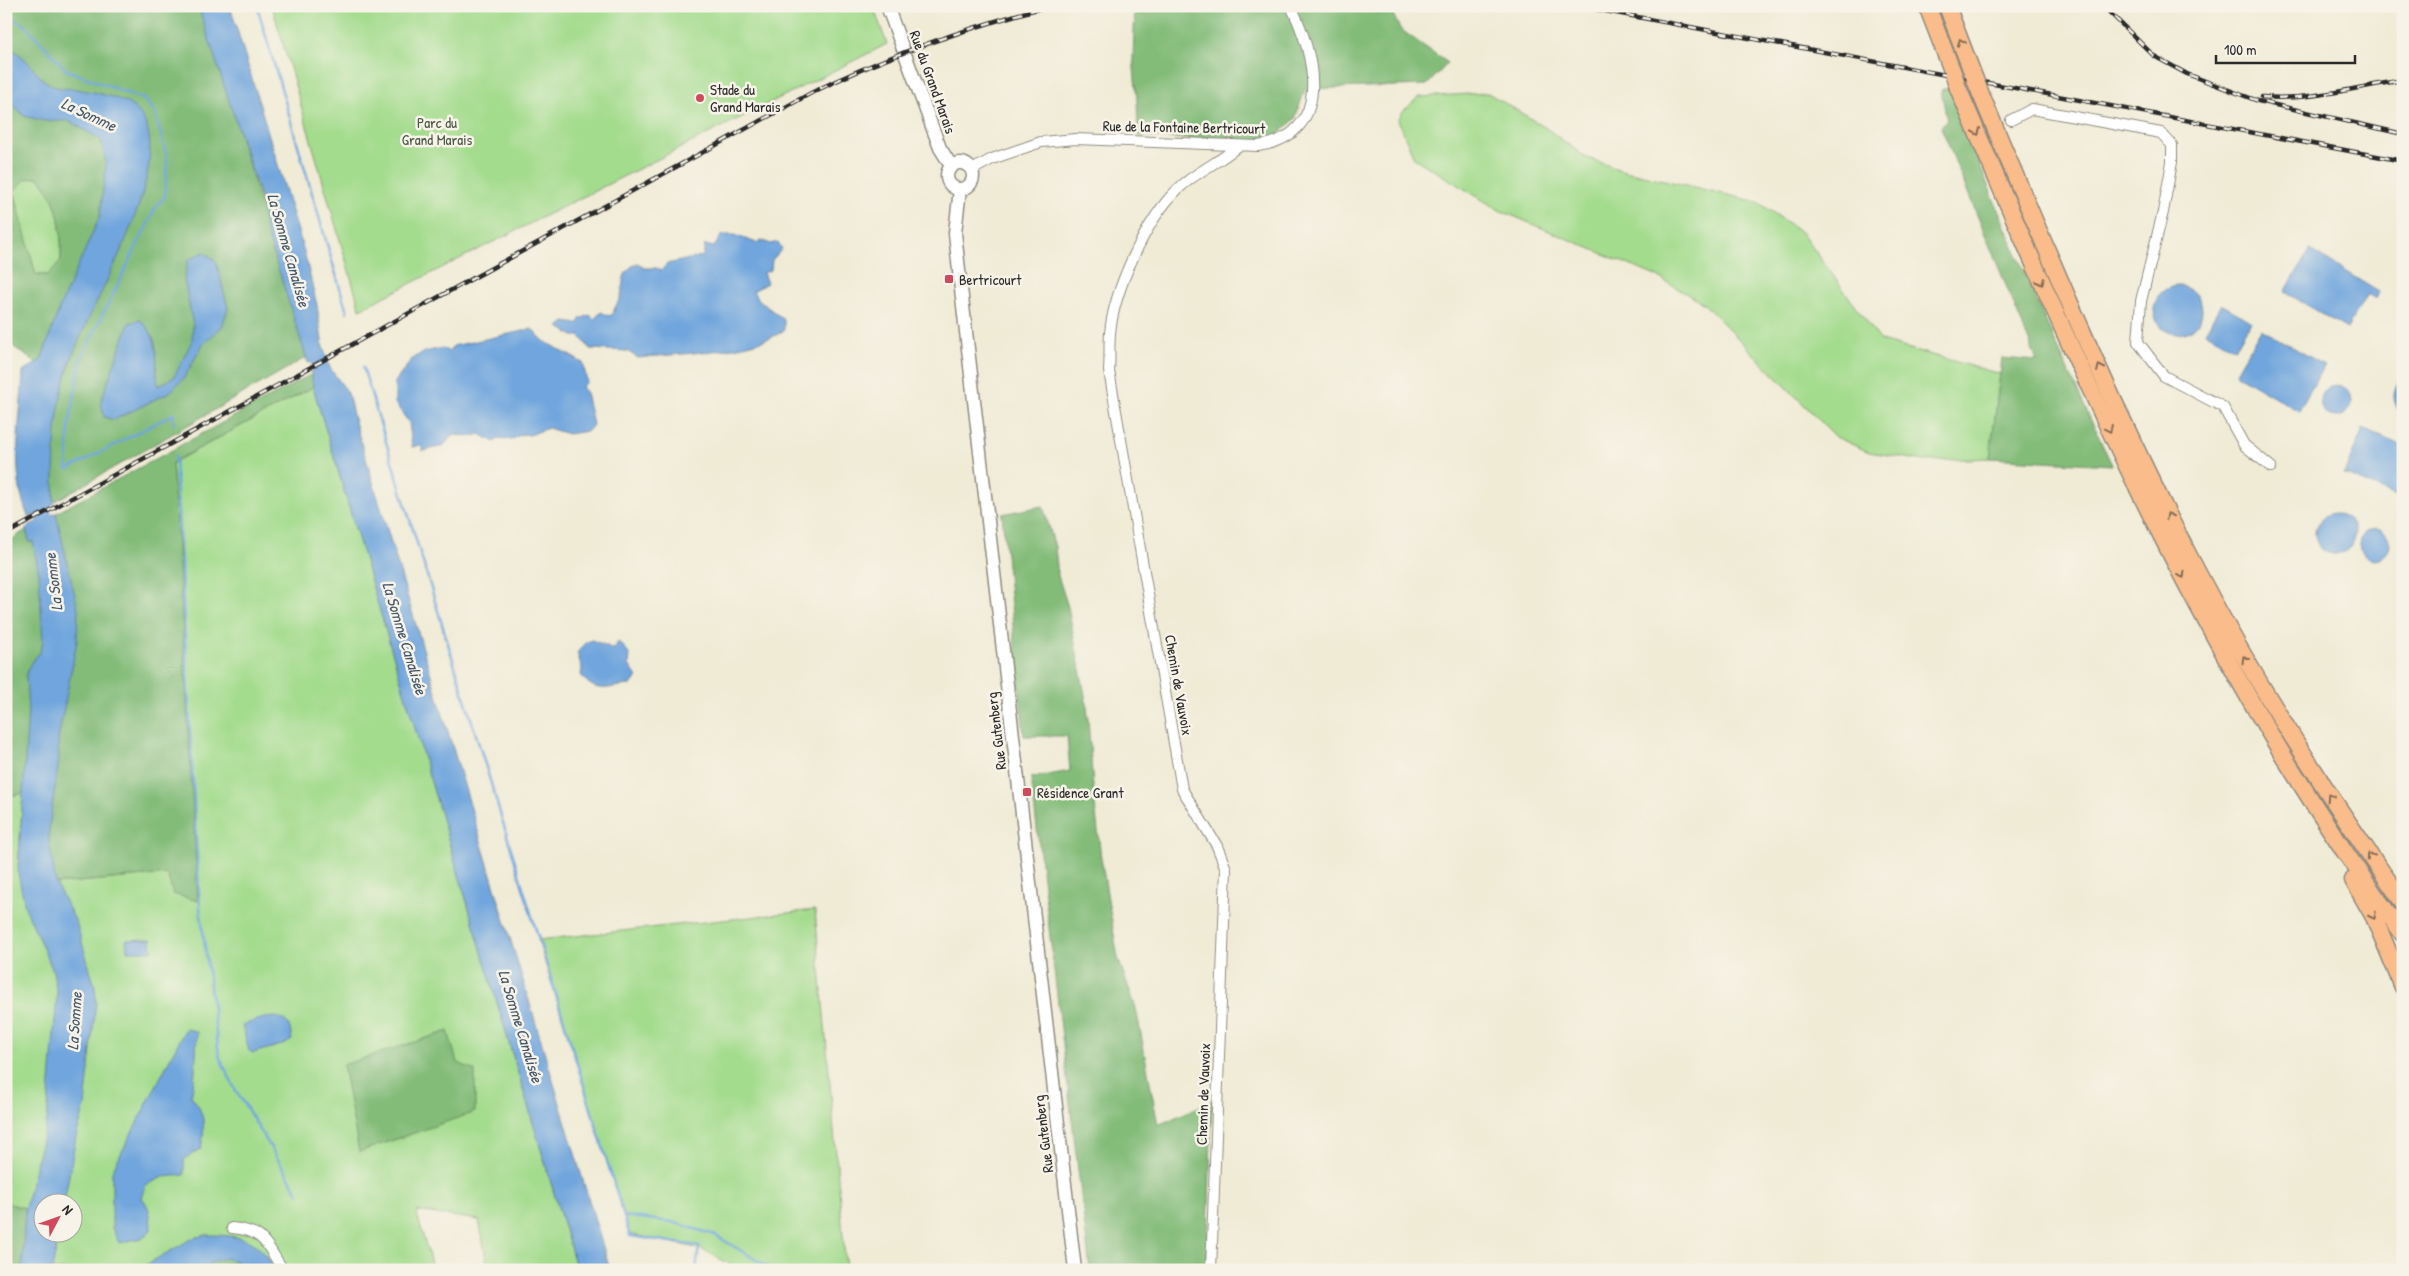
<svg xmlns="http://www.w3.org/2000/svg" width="2409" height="1276" viewBox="0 0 2409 1276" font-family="'Patrick Hand',sans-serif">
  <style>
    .green { fill: #a4dc8e; stroke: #68845c }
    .forest { fill: #83bc79; stroke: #577452; fill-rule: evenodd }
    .water { fill: #6fa5dd; stroke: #4d6884 }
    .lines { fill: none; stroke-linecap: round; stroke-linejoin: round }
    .stream { stroke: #6fa5dd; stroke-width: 2.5 }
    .river { stroke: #6fa5dd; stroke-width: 16 }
    .minor-casing { stroke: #8e8b80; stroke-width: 12 }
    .tertiary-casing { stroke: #8e8b80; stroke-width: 15 }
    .trunk-casing { stroke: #8e8b80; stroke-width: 19 }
    .minor { stroke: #fff; stroke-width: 10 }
    .tertiary { stroke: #fff; stroke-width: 12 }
    .trunk { stroke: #f9bc8a; stroke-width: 16 }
    .rail-casing { stroke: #2b2b2b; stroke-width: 4.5 }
    .rail { stroke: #f7f3e8; stroke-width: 2.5; stroke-dasharray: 8; stroke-linecap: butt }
    .trunk-bridge-casing { stroke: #8e8b80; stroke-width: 19; stroke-linecap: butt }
    .trunk-bridge { stroke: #f9bc8a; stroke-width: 16 }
    .oneway { stroke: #886c56 }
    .poi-dot { fill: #d1495b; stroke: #f7f3e8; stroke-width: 2 }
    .labels { text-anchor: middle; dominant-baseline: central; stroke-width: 5; stroke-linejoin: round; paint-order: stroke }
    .street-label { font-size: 15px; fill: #2b2b2b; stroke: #f7f3e8 }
    .poi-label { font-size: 15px; fill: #2b2b2b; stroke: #f7f3e8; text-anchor: start }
    .park-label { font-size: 15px; fill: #495744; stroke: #f7f3e8 }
    .water-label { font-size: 16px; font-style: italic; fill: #435669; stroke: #f7f3e8 }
  </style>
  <rect width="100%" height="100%" fill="#f7f3e8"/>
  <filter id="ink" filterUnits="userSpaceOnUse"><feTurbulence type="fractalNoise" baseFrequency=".02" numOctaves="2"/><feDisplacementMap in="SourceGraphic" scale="10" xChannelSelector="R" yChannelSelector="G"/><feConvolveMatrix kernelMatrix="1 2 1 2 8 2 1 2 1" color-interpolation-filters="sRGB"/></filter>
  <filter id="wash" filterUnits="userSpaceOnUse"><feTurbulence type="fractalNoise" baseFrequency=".0096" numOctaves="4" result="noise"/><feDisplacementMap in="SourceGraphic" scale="20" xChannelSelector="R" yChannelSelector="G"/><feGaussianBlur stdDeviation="1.12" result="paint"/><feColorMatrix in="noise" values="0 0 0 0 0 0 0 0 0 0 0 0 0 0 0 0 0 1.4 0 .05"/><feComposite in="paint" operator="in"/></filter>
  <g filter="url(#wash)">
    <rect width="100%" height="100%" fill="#f0ebd5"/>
    <path class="green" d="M272,6H873L887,44L360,309Z
      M1488,93L1546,128L1585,157L1621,170L1758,202L1802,233L1881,341L2000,374L1990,458L1925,461L1869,452L1836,437L1704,304L1658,277L1499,210L1414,158L1398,120L1403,111L1419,97Z
      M38,177C60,201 62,228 61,260L48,275H35L14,191L26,179Z
      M313,387L577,1270H488L479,1220L416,1211L433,1270H44L49,1234H72V1204L54,1203L86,1008L56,884L168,874L198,900L178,547L172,463Z
      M23,793L18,866L66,990L50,1133L25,1208L6,1203V797Z
      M815,910L846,1270H741L701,1249L630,1234L538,940Z"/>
    <path class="forest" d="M6,6H201L307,357L50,504L47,435L146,126L52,92L6,55Z
      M1135,6H1389L1400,29L1448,63L1427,85L1305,89L1295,119L1273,139L1246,143L1138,136L1137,100L1133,57Z
      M6,82L96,127L114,153L111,198L41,360L36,363L6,341ZM38,177C60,201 62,228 61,260L48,275H36L14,191L26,179Z
      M1949,87C1998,215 2053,341 2112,465L1990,458L2002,358L2037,361L1941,127L1947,120L1941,90Z
      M312,374L313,387L172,463L178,547L198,901L173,894L167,874L55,884L43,834L58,530L56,513Z
      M1043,506L1055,547L1058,576L1068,607L1087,706L1093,787L1101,858L1118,958L1136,1008L1158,1125L1212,1101L1207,1270H1090L1031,778L1070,771L1067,736H1024L1002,514Z
      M26,530L30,542L33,541L43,555L46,646L34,684L23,793L6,797V543Z
      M448,1031L457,1062L475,1071V1112L359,1152L343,1065Z
      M6,1203L25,1208L24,1270H6Z
      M224,1250L248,1270H195Z"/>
    <path class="water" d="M198,6H230L304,251L317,305L323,347L330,368L348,393L354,419L610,1270H577L313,387L311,371L314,369L311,362L308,363L265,227L262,202Z
      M6,44C12,49 18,53 24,58C36,70 42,85 61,88C66,89 71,88 76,89C96,93 132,97 143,118C175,177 86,308 68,369C54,413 54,458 54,504L29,518C9,477 21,418 23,372L41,360L61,304L100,216L106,162L101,140L69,121H44L24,116L8,99L6,97Z
      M722,235H734L757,243L761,240L771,244L778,242L782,249L772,260L771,270L763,273L767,283L753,291C760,304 773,310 784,320V330C754,353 678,353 638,358L627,351L590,349L580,336H573L559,327L565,322L578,324L580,319L590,315L594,319L601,312L609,316L613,314C614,307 619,302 621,296C624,280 621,271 638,263L644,268H657L661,271L667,264L703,256L705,245L714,247Z
      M2310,250L2379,292L2376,299L2367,294L2347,329L2285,292Z
      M204,252L216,261L228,308L222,327L203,344L184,378L170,392L114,420L104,417L101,401L129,323L140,320C163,340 154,359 158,386L174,377L192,341L193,325L184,279L188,260Z
      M2154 310a24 24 0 1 1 48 0a24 24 0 1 1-48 0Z
      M2221,304L2251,321L2235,349L2205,332Z
      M532,329L544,341L583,363L587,382L582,387L586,392L593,425L588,431L568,434L548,428L530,435L522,434L511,440L500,438L494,442L480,434L473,436L453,435L443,446L423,451L421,445L412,447L409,423L395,403V382L413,358L424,352L443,348L449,352L453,346Z
      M2261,329L2324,365L2299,411L2239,376L2236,372Z
      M2403,377V415C2391,404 2391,388 2403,377Z
      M2320 401a16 16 0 1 1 32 0a16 16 0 1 1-32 0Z
      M2363,429L2403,446V499L2344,474Z
      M56,513L78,610L77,641L58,739L59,761L49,828V841L56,884L76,922L95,987L96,1002L85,1106L76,1137L64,1203L42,1204V1234H59L52,1270H22L25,1208L47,1120L57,994L53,971L25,907L18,873L28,710L26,675L30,664L40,652L43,642L39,574L33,541L30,543L26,530L30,525Z
      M2315 534a20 20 0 1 1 40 0a20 20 0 1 1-40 0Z
      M2360 544a15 15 0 1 1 30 0a15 15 0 1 1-30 0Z
      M592,640L614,649L618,642C628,650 631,653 629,665L637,677L631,685C609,686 596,696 581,675L582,668L577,653L585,643Z
      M151,939L152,951H127L126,940Z
      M276,1017C290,1020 290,1027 292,1040L285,1044L253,1053L249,1051L242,1025L264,1018Z
      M186,1028L197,1032C196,1054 196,1075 191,1096C206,1113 205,1128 201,1149L184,1159V1175L163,1177L146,1185L141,1197C151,1207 150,1217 151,1230L142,1238L119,1243L112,1228V1171Z
      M206,1235C241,1235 258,1238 275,1270H244L236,1261L225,1258L213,1262L200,1270H137L193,1238Z"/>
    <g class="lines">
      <path class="stream" d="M257,6L347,312
        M6,15L25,25L66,70L143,99L154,110L167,158L165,197L157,205L81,359L69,427L67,470L173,414L174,424
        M363,367L630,1236L699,1246L696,1270
        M175,456L200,908L219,1056L235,1089L299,1194
        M624,1216L672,1222L715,1235L773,1270"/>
      <path class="river" d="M40,488L47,540"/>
    </g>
  </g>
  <g filter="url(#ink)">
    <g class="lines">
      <defs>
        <path id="minor" d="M2011,120L2032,109L2161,133L2172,145V162L2163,212L2141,301L2138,342L2164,376L2223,407L2244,445L2271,467
          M972,170L992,159L1041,142L1076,139L1258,146C1334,135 1315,56 1291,6
          M232,1228C265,1231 266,1244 283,1270
          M1211,1270L1226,869L1217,846L1182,789L1109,371C1110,358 1109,345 1110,333C1114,290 1146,220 1177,190C1195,172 1219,163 1238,146"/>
        <path id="tertiary" d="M887,6L940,148L952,167
          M947 176a13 13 0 1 1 26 0a13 13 0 1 1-26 0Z
          M960,189L955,233L960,280L1075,1270"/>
        <path id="trunk" d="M1927,6L1953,73
          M1947,6L1974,77
          M1958,88C2083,381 2212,677 2403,934
          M1980,92C2046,249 2112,407 2190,558C2252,678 2325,792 2403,902
          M2353,880L2374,917L2403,987"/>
      </defs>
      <use href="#minor" class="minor-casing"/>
      <use href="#tertiary" class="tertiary-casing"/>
      <use href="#trunk" class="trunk-casing"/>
      <use href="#minor" class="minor"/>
      <use href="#tertiary" class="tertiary"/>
      <use href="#trunk" class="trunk"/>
      <defs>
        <path id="rail" d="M1579,6L2403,161
          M2103,6L2154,56L2187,74L2258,101L2403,134
          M2262,97C2309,101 2357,87 2403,80
          M6,534L813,92C888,55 967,28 1048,6"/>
      </defs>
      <use href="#rail" class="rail-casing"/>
      <use href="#rail" class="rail"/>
      <defs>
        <path id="trunk-bridge" d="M1953,73L1958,88
          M1974,77L1980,92"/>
      </defs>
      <use href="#trunk-bridge" class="trunk-bridge-casing"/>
      <use href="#trunk-bridge" class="trunk-bridge"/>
    </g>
    <defs><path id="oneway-chevron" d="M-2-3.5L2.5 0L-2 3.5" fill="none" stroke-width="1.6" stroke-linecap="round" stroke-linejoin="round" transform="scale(1.25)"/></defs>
    <g class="oneway">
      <use href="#oneway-chevron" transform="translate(1961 42) rotate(-111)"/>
      <use href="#oneway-chevron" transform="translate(1977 132) rotate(67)"/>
      <use href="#oneway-chevron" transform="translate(2041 282) rotate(66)"/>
      <use href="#oneway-chevron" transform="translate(2100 368) rotate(-114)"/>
      <use href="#oneway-chevron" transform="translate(2109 429) rotate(65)"/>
      <use href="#oneway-chevron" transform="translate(2169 516) rotate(-117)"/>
      <use href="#oneway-chevron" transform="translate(2182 575) rotate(61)"/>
      <use href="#oneway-chevron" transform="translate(2245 659) rotate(-120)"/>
      <use href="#oneway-chevron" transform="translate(2330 797) rotate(-123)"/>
      <use href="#oneway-chevron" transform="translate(2370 856) rotate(-125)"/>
      <use href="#oneway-chevron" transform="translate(2373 916) rotate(63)"/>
    </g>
  </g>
  <g class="poi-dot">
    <circle cx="700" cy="98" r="5"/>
    <rect x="944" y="274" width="10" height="10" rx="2.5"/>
    <rect x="1022" y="787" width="10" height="10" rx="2.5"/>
  </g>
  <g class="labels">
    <g class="street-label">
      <text transform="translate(933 82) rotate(70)">Rue du Grand Marais</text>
      <text transform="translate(1184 127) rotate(1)">Rue de la Fontaine Bertricourt</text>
      <text transform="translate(1179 685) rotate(80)">Chemin de Vauvoix</text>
      <text transform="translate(996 731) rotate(-97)">Rue Gutenberg</text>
      <text transform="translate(1203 1094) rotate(-88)">Chemin de Vauvoix</text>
      <text transform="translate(1043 1134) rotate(-97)">Rue Gutenberg</text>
    </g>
    <g class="poi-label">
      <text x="710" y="89">Stade du<tspan x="710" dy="17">Grand Marais</tspan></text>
      <text x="959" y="279">Bertricourt</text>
      <text x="1037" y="792">Résidence Grant</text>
    </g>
    <g class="park-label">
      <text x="437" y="122">Parc du<tspan x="437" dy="17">Grand Marais</tspan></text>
    </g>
    <g class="water-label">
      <text transform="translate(89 114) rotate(25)">La Somme</text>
      <text transform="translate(289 250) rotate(74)">La Somme Canalisée</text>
      <text transform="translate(53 582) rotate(-97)">La Somme</text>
      <text transform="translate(405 638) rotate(73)">La Somme Canalisée</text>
      <text transform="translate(74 1021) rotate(-86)">La Somme</text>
      <text transform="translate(521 1026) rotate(73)">La Somme Canalisée</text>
    </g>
  </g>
  <rect width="2409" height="1276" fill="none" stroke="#f7f3e8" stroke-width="25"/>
  <g transform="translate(58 1218) rotate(49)"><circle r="24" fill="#f7f3e8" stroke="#a5a39c"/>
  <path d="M0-4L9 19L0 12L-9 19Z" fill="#d1495b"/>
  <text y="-8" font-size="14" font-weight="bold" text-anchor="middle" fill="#2b2b2b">N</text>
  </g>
  <path d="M2216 55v8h139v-8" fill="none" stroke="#2b2b2b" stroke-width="2.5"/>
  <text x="2224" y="55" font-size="15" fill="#2b2b2b" stroke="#f7f3e8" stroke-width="4" paint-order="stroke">100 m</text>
</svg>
